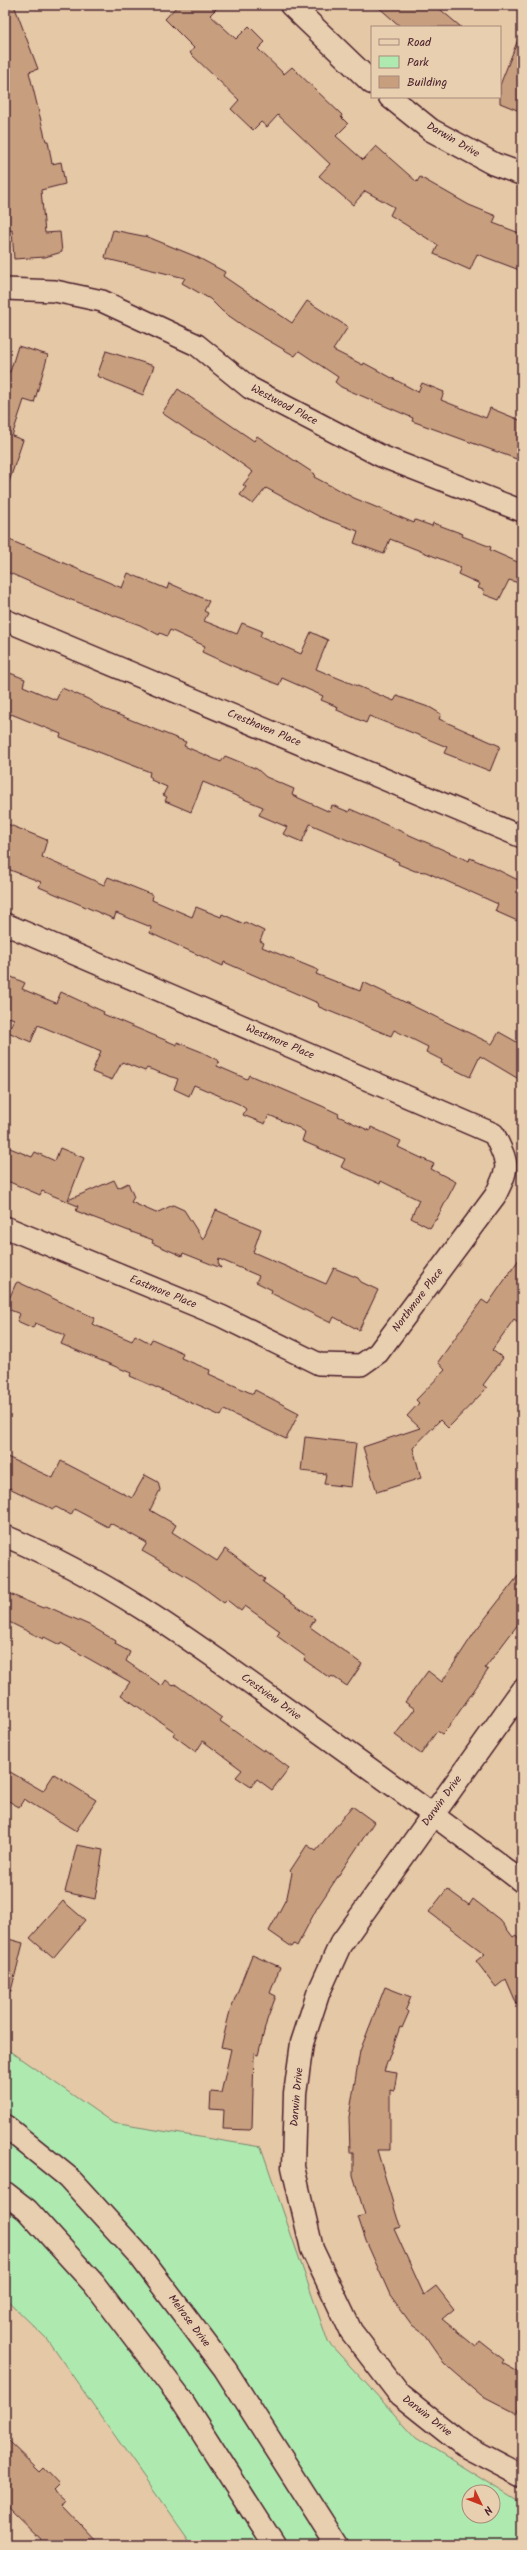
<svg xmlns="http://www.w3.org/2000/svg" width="527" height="2550" viewBox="0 0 527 2550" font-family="Kalam,sans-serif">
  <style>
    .green { fill: #aeeab0; stroke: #7c846e; fill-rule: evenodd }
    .building { fill: #c79f7f; stroke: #4a1f2b }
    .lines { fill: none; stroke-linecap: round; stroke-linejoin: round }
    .minor-casing { stroke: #4a1f2b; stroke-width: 24 }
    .tertiary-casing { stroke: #4a1f2b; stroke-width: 25 }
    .secondary-casing { stroke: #4a1f2b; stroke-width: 25 }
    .minor { stroke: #e8cfb0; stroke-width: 21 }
    .tertiary { stroke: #e8cfb0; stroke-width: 22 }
    .secondary { stroke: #e8cfb0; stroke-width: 22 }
    .labels { text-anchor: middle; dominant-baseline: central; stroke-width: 3.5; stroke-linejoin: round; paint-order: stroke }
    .street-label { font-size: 11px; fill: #4a1f2b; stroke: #e8cfb0 }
  </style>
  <rect width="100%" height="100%" fill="#e5c8a6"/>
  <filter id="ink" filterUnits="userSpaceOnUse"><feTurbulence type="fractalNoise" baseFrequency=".025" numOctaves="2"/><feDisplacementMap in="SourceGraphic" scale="8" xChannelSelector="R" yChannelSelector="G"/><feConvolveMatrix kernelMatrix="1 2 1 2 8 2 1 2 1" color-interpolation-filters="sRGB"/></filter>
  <g filter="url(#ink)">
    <path class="green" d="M5,2048L113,2123L261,2147L328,2342L416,2438L522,2504V2545H192L46,2338L5,2298ZM469,2492H493V2516H469Z"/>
    <path class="building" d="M5,5H14L38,69L29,72L46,141H48L52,164L61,162L65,184L41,190L45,233L60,232L62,252L45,257L14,259L12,230L7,231L5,211Z
      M178,5H220L210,15L236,39L249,26L265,42L258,49L284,74L292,67L342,115L341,117L348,124L336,136L363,160L376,146L417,182L420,177L469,205L496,216L493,223L522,234V271L477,254L470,270L434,254L438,245L390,215L394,207L365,191L353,205L319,176L330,164L278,115L267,127L261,122L253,130L231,109L239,100L190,53L194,48L165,19Z
      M376,5H435L461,27H401Z
      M521,32H522V112L500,103V85Z
      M113,230L148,237L197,257L225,272L223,276L292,323L307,301L348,327L333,350L363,365L364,363L418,392L422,383L444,392L441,400L486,418L490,408L522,421V461L412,421L413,418L341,387L335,382L338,377L299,351L295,356L245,327L222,311L210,299L182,283L185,278L107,259L105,257Z
      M18,346L48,355L34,403L24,400L12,436L23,440L8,485H5V371L10,372Z
      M106,351L154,366L143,395L97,376Z
      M178,389L254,441L257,436L315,474L314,477L354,498L414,523L415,520L432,526L433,523L463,534L462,536L491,547L490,550L522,564V584L509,580L499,600L483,594L485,591L478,588L480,584L458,574L461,567L390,539L384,554L354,543L358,531L320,517L266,488L253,504L240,495L246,487L243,485L253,472L205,438L204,439L192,433L162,413Z
      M5,538L122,588L128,573L167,589L169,583L209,601L204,611L208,613L204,621L237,634L242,623L262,631L260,636L301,654L311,632L328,640L316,669L394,701L397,696L431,708L441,714L439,719L500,746L490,771L444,753L447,747L413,733L369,716L366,723L337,710L338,707L321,700L323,696L282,678L279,685L228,664L202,652L205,646L170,630L167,636L160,633L159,635L140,625L66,598L5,571Z
      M5,671L25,679L23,686L56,700L62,688L88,699L104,709L186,742L184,746L221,762L225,756L257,769L266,777L294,789L292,795L330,812L332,805L349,812L350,809L469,861L470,858L498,870L522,882V923L495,911L498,904L426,872L415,871L398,864L399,862L310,824L302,842L283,834L287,827L259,815L263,807L203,782L191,812L165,801L167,797L163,795L167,787L151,780L152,778L149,776L150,772L60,737L61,734L11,714L5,727Z
      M5,823L47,840L42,857L104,885L108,877L153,895L152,900L192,917L196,907L221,917L222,914L244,924L245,922L264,931L260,941L264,943L262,947L318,970L316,974L360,991L363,982L492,1044L499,1032L522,1045V1081L480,1056L470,1077L441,1063L442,1060L426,1052L428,1047L394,1030L391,1036L319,1007L318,1003L224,962L223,966L150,933L151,927L116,913L114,919L39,887L41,882L5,868Z
      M5,974L25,983L22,989L56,1003L61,992L104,1012L103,1014L177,1045V1042L202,1052L219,1061L217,1066L247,1079L249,1075L322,1106L339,1114L338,1116L370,1131L371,1127L401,1141L398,1147L434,1164L431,1169L456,1182L436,1220H435L430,1228L411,1218L419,1200L381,1181L380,1184L341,1167L345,1159L302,1141L305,1132L299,1128L269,1115L265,1124L243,1115L246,1109L239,1104L194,1085L189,1096L174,1089L178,1079L147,1068L145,1071L122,1062L112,1080L92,1072L101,1051L38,1025L31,1042L8,1032L14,1019L9,1017L5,1025Z
      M5,1146L32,1157L35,1152L55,1161L60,1148L84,1158L68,1200L114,1180L118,1188L128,1183L134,1197L131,1202L156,1213L173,1205L184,1210L203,1240L216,1210L261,1229L253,1252L326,1284L334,1268L358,1278L361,1282L378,1290L359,1330L334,1317L331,1323L271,1293L272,1290L256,1282L259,1276L219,1259L218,1263L221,1268L183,1253L182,1256L152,1243L153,1240L76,1211L78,1206L42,1191L40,1195L5,1180Z
      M522,1255V1325L514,1319L492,1350L503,1358L483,1385L487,1388L448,1428L440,1420L413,1448L421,1478L377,1492L363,1447L420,1428L407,1416L419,1403L416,1400L445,1370L438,1362L482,1300L488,1304Z
      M18,1282L95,1318L92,1324L132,1341L135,1335L150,1343L152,1339L183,1353L181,1358L210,1370L209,1374L253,1394L255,1390L299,1413L286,1439L224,1410L221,1416L130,1376L131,1373L61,1344L65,1335L35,1323L33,1328L17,1321L20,1314L5,1308L16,1283Z
      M305,1437L356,1443L351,1487L324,1484L326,1474L301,1471Z
      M5,1456L53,1478L61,1461L132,1498L145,1475L158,1482L160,1490L150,1510L176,1525L172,1532L217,1561L225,1549L265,1579L263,1582L315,1619L310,1627L362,1664L347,1686L332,1676L330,1678L304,1660L306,1657L277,1636L280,1631L245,1606L241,1611L227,1600L224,1603L196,1582L142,1551L147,1543L110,1523L108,1527L74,1509L71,1515L56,1507L53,1509L5,1486Z
      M522,1571V1619L485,1668L488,1670L448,1728L442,1734L437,1731L421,1754L395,1735L415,1709L405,1702L428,1671L442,1682L476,1630Z
      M5,1592L43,1608L46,1606L89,1625L116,1641L115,1644L130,1652L126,1661L162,1686L166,1680L173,1686L175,1684L222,1718L220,1721L247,1740L263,1751L264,1749L289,1768L272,1790L257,1779L251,1787L236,1777L242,1770L203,1741L196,1752L173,1735L175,1732L121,1695L130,1682L61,1643L60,1645L44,1637L43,1639L5,1620Z
      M5,1769L43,1791L54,1774L96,1800L76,1831L24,1799L19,1807L5,1799Z
      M352,1806L374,1822L317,1908L297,1946L294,1944L292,1947L269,1931L287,1897L292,1873L290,1871L307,1845L316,1851Z
      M77,1845L103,1850L95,1899L65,1892Z
      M447,1889L469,1905L473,1899L500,1920L513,1937L516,1935L522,1943V2016L506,1979L496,1987L476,1961L485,1954L429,1912Z
      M63,1901L85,1920L53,1958L30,1938Z
      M5,1938L23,1943L11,1991L5,1990Z
      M252,1955L280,1967L270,1993L276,1996L267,2020L258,2055L254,2054L252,2128L250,2130L223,2129L224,2110L210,2109L211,2092L221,2093L231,2049L221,2047L230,2011Z
      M385,1987L411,1997L406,2009L409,2012L402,2028L400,2027L384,2071L397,2073L394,2091L390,2090V2150H377L400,2227L394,2229L424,2295L436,2286L454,2309L442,2319L476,2347L480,2341L504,2360L502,2363L522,2374V2403L516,2413L481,2395L444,2363L424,2334L412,2325L390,2295L366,2241L358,2217L365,2215L353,2175V2153H350L349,2117L360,2051Z
      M5,2438L40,2472L44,2468L59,2484L53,2490L64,2500L61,2504L100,2545H46L8,2508L5,2503Z"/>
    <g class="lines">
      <defs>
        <path id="minor" d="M5,289L55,291L102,301L197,345L250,388L381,456L522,511
          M5,620L522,837
          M5,924L494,1134C508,1165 511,1164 495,1196L378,1353L361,1365L319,1364L221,1316L5,1227
          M5,1536C107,1579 188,1638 277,1702C360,1761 442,1820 522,1882"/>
        <path id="tertiary" d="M291,5L372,83
          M390,97L431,130L494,164L522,174
          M522,1690L340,1945L318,1994L302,2043L295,2094L293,2167L312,2249L351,2331L400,2395L463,2445L522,2476"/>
        <path id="secondary" d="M5,2126L68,2177L139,2255L225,2369L337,2545
          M5,2193L27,2210L94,2284L179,2396L274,2545"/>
      </defs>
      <use href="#minor" class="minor-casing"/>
      <use href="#tertiary" class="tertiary-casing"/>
      <use href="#secondary" class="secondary-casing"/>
      <use href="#minor" class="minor"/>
      <use href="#tertiary" class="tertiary"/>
      <use href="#secondary" class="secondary"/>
    </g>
  </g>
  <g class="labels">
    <g class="street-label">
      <text transform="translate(453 140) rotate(30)">Darwin Drive</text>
      <text transform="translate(284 405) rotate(28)">Westwood Place</text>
      <text transform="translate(264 728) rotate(23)">Cresthaven Place</text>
      <text transform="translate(280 1042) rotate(23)">Westmore Place</text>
      <text transform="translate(163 1292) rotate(22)">Eastmore Place</text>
      <text transform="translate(418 1300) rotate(-53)">Northmore Place</text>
      <text transform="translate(271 1697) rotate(36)">Crestview Drive</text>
      <text transform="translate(442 1801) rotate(-54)">Darwin Drive</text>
      <text transform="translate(297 2097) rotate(-85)">Darwin Drive</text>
      <text transform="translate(189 2321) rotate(53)">Melrose Drive</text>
      <text transform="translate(427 2416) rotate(38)">Darwin Drive</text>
    </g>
  </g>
  <rect width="527" height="2550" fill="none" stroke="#e8cfb0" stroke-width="20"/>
  <rect x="10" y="10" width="507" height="2530" fill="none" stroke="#4a1f2b" stroke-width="1.5" filter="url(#ink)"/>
  <rect x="371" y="26" width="130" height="72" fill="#e8cfb0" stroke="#a9897b"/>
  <rect x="379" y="39" width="20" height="6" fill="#e8cfb0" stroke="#a9897b"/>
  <text x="407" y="46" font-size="12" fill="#4a1f2b">Road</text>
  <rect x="379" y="56" width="20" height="12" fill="#aeeab0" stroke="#a9897b"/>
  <text x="407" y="66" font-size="12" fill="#4a1f2b">Park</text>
  <rect x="379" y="76" width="20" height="12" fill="#c79f7f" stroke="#a9897b"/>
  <text x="407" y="86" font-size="12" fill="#4a1f2b">Building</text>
  <g transform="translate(481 2504) rotate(133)"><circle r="19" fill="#e8cfb0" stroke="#a9897b"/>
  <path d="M0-3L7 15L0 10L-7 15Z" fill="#c8321e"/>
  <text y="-6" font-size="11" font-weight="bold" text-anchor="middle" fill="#4a1f2b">N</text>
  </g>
</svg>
